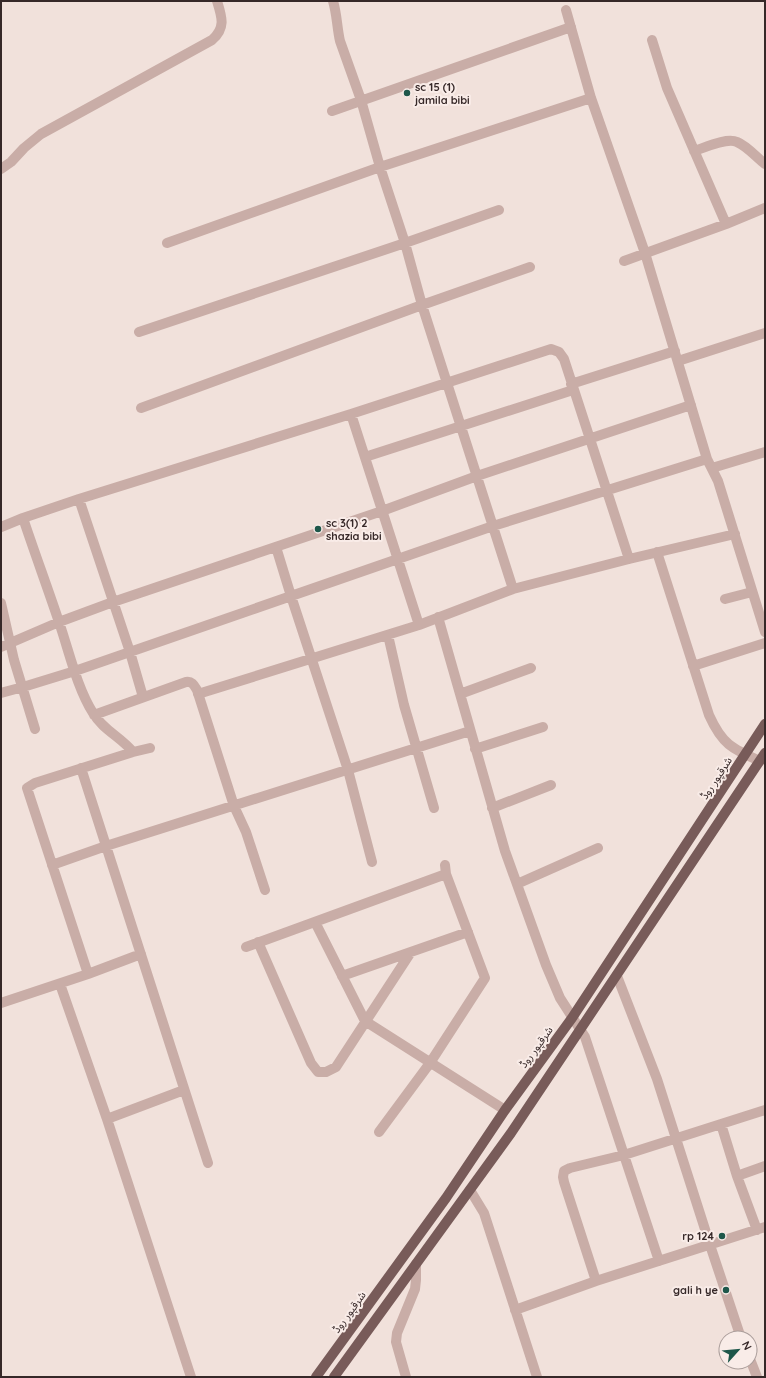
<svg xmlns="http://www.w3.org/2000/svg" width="766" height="1378" viewBox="0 0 766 1378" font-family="Quicksand,'Noto Sans Arabic',sans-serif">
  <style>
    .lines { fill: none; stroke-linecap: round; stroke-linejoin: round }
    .minor { stroke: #c9ada7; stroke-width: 10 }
    .major { stroke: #785b59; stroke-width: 10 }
    .poi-dot { fill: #1e574a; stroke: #f9ece8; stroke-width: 1.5 }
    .labels { text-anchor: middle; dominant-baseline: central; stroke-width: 4; stroke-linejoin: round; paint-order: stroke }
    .poi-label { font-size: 11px; font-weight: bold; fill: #362828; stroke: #f9ece8; text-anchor: start }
    .street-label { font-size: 11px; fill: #362828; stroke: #f9ece8 }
  </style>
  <rect width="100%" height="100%" fill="#f1e1db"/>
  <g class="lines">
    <path class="minor" d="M333,1C337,14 337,28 340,41L361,100L380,167L405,243L422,305L513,589
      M566,10L591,98L645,253L707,459L718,481L765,632
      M652,40L667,88L726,224
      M332,111L571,27
      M694,151C704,148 727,137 737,142C747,146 756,157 765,164
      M1,169L11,162L24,148L41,134L212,40C226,28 222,17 217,1
      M167,243L380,167L591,98
      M624,261L726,224L765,208
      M139,332L405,243L499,210
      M678,361L765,333
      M571,384L675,351
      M141,408L422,305L530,267
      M351,414L419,625
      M365,457L573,390
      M712,468L765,452
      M79,499L130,652L143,697
      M23,518C35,554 48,589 60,625C70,655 77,687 93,713C103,730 121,737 133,752
      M1,527L23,518L79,499L351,414L551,349L559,352L564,359L629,559
      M276,547L291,596L348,770L372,862
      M657,552L709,715C722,744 732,749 760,761
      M725,599L752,592
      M1,603L14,660L35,729
      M438,617L505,851L546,965L560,998L585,1037L659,1261
      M388,635L404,705L434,808
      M1,647L59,622L113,602L382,511L477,476L691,405
      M693,666L765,643
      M1,693L23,687L75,671L493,526L707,459
      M198,694L419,625L513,589L629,559L735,534
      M460,694L531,668
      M94,715L186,682C192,681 194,685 197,690L234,806L246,832L265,890
      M475,749L543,727
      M81,768L208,1163
      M492,808L551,785
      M52,865L106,846L470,731
      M517,884L598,848
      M315,922L365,1021L505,1110
      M258,942L311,1063L318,1072H326L336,1067L411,952
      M246,947L446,874
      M88,974L27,788L35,783L133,752L150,748
      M342,976L468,932
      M617,976L657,1079L710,1245L741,1338
      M60,984L107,1119L191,1377
      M1,1003L88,974L141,954
      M107,1119L184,1090
      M721,1124L737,1176L757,1230
      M379,1132L430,1063L485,978L446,874L445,865
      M737,1176L765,1166
      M470,1190L484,1213L537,1377
      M596,1281L564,1182L563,1177L564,1171L570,1168L624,1155L765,1110
      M515,1310L596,1281L765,1227
      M750,1359L757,1377
      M406,1377L396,1342L397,1333L415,1289L416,1280V1264"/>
    <path class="major" d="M316,1377L446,1198L505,1110L572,1018L765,724
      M334,1377L511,1133L765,753"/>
  </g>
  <g class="poi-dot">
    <circle cx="407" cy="93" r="4"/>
    <circle cx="318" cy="529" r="4"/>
    <circle cx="722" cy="1236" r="4"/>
    <circle cx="726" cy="1290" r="4"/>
  </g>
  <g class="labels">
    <g class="poi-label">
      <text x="415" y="87">sc 15 (1)<tspan x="415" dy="13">jamila bibi</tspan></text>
      <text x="326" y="523">sc 3(1) 2<tspan x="326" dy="13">shazia bibi</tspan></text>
      <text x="714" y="1236" text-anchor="end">rp 124</text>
      <text x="718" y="1290" text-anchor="end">gali h ye</text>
    </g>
    <g class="street-label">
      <text transform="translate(716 778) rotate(-57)">شرقپور روڈ</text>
      <text transform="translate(536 1047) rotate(-54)">شرقپور روڈ</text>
      <text transform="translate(349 1312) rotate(-54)">شرقپور روڈ</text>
    </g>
  </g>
  <rect width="766" height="1378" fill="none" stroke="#362828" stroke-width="4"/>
  <g transform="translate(738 1350) rotate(63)"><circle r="19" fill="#f9ece8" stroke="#ab9e9b"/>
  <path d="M0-3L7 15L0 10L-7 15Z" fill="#1e574a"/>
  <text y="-6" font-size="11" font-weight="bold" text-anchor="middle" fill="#362828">N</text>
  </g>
</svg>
